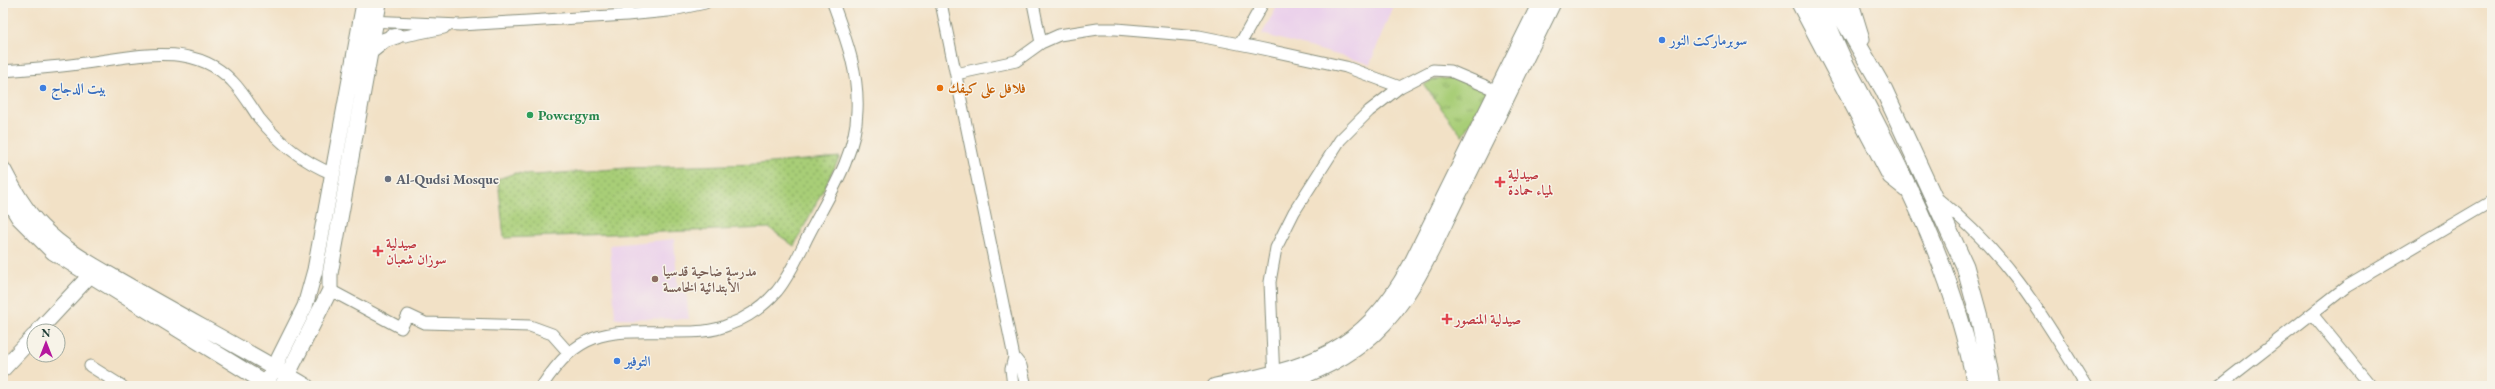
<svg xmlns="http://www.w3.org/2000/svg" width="2495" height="389" viewBox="0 0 2495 389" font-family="'EB Garamond',Amiri,serif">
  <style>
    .built { fill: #ebd1eb }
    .grass { fill: url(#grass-tufts); stroke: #648656 }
    .park { fill: url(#park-dots); stroke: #648656 }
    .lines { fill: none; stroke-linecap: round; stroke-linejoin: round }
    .minor-casing { stroke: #888f7d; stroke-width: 13 }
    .secondary-casing { stroke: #888f7d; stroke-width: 17 }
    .primary-casing { stroke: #888f7d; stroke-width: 19 }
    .minor { stroke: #fff; stroke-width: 11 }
    .secondary { stroke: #fff; stroke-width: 15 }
    .primary { stroke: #fff; stroke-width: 17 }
    .shop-dot { fill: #3f7fe0; stroke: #f7f3e8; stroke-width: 1.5 }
    .food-dot { fill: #e8710a; stroke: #f7f3e8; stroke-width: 1.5 }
    .leisure-dot { fill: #2e9e5b; stroke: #f7f3e8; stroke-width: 1.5 }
    .worship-dot { fill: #6b7280; stroke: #f7f3e8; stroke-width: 1.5 }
    .health-dot { fill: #e0444e; stroke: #f7f3e8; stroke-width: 1.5 }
    .education-dot { fill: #8d6e63; stroke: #f7f3e8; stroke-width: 1.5 }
    .labels { text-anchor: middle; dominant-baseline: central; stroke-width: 3; stroke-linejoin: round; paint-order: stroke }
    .shop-label { font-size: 14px; font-weight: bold; fill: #366cbe; stroke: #f7f3e8; text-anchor: start }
    .food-label { font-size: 14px; font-weight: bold; fill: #c56008; stroke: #f7f3e8; text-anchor: start }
    .leisure-label { font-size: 14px; font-weight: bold; fill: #27864d; stroke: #f7f3e8; text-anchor: start }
    .health-label { font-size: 14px; font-weight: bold; fill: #be3a42; stroke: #f7f3e8; text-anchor: start }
    .worship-label { font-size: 14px; font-weight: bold; fill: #5b616d; stroke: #f7f3e8; text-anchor: start }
    .education-label { font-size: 14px; font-weight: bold; fill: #785e54; stroke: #f7f3e8; text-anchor: start }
  </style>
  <defs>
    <pattern id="grass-tufts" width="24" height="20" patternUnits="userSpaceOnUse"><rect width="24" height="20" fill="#a8ce77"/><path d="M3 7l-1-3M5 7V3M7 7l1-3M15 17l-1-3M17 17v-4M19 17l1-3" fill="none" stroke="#88a862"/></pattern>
    <pattern id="park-dots" width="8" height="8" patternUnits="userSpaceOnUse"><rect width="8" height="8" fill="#a8ce77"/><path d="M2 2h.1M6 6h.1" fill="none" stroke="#88a862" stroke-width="1.8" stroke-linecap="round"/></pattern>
  </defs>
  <rect width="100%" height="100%" fill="#f7f3e8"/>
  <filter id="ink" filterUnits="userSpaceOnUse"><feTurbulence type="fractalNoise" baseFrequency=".025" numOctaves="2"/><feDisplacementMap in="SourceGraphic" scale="8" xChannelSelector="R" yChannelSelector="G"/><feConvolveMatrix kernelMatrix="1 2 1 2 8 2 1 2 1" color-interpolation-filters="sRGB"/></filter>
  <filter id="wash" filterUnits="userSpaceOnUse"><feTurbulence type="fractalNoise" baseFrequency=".012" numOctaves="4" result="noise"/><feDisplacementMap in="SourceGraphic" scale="16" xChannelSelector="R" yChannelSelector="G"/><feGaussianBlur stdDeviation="0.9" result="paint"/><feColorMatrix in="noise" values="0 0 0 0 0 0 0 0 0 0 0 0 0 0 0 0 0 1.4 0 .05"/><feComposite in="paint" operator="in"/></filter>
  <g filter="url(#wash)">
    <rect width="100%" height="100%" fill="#f2e1c6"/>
    <path class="built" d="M1279,3H1394L1370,64L1262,34Z
      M674,239L678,292L686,291L689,319L615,318L610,245Z"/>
    <path class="grass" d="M1451,78L1481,88L1488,93L1462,136L1424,85L1432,80Z"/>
    <path class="park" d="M840,157L794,246L769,228L504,238L498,179L515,173L535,175L627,168L758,164Z"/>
  </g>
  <g filter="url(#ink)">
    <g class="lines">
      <defs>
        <path id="minor" d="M627,3V15
          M941,3L1014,357L1021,366L1026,386
          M1033,3L1041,43
          M369,21L460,25L627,15L668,11L705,3
          M390,35L405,36L444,28
          M1240,44L1263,3
          M3,71C30,69 58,67 85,63C134,57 193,40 232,81C243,92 250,105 259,118C279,143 304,162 333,174
          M956,74L1016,61L1041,43L1059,35L1098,29H1116L1199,36L1259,48L1346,67L1400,87
          M1937,198C2007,254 2040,311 2086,386
          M330,290L401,328L408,315L425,323L530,326L552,334L568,352
          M2312,314L2371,386
          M90,366L122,386
          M1274,381L1270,282L1276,248L1294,212L1340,140L1369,111L1400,87L1433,70L1450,71L1502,93
          M542,386C582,325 611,332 678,332C694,332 712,332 728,325C747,318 764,306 777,291C790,275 799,254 808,236C828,197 856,156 857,111C859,72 846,39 833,3
          M1013,386L1011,369L1014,357
          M2219,386L2346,287L2492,201"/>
        <path id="secondary" d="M370,52L385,40L397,36
          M3,169C14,190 25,210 42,227C64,250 96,267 124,283C184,318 246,350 306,386
          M3,192L19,218L53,252L270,386
          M38,331L96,269
          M3,369L34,336
          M266,384L305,306L315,270L364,3
          M282,386L330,290V274L379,3
          M1215,386C1308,368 1362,354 1410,266L1540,3
          M1275,386C1311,375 1346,360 1374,334C1414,297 1434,244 1458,196C1490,132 1522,67 1553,3"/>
        <path id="primary" d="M1800,3L1891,176L1910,191
          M1817,3C1829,25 1837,49 1849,72C1903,173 1955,272 1976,386
          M1834,3L1884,90L1965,266L1979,317L1992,386
          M1850,3L1861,39"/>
      </defs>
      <use href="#minor" class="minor-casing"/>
      <use href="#secondary" class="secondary-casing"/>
      <use href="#primary" class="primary-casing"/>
      <use href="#minor" class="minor"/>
      <use href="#secondary" class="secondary"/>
      <use href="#primary" class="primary"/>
    </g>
  </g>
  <g class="shop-dot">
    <circle cx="1662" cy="40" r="4"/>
    <circle cx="43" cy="88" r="4"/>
    <circle cx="617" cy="361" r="4"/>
  </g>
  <circle class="food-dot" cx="940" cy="88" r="4"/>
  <circle class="leisure-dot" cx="530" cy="115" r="4"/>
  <circle class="worship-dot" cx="388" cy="179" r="4"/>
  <g class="health-dot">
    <path d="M1498 176h4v4h4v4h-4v4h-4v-4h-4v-4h4z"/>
    <path d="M376 245h4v4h4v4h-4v4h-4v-4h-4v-4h4z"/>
    <path d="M1445 313h4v4h4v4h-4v4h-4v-4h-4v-4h4z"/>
  </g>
  <circle class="education-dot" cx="655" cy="279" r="4"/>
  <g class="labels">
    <g class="shop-label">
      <text x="1670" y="40">سوبرماركت النور</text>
      <text x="51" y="88">بيت الدجاج</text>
      <text x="625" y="361">التوفير</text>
    </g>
    <g class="food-label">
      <text x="948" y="88">فلافل على كيفك</text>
    </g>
    <g class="leisure-label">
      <text x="538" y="115">Powergym</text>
    </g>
    <g class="health-label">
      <text x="1508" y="174">صيدلية<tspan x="1508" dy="16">لمياء حمادة</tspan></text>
      <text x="386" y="243">صيدلية<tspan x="386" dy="16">سوزان شعبان</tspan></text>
      <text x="1455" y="319">صيدلية المنصور</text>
    </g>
    <g class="worship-label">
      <text x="396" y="179">Al-Qudsi Mosque</text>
    </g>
    <g class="education-label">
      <text x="663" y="271">مدرسة ضاحية قدسيا<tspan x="663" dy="16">الأبتدائية الخامسة</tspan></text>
    </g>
  </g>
  <rect width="2495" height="389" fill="none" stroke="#f7f3e8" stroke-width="16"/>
  <g transform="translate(46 343)"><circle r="19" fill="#f7f3e8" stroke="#a1aaa0"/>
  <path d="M0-3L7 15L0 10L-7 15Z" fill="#b5179e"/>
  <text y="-6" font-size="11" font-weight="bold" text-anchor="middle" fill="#1f3d34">N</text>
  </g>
</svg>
